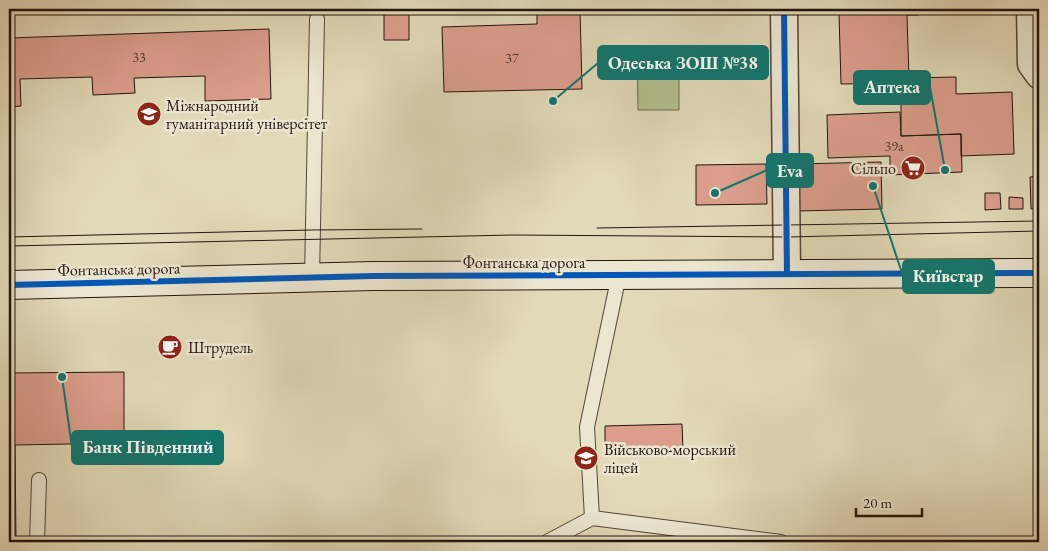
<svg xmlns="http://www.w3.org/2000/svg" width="1048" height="551" viewBox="0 0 1048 551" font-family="'EB Garamond',serif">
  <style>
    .green { fill: #b4bf8e; stroke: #6b6a4e }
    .building { fill: #db9e8d; stroke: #22140e }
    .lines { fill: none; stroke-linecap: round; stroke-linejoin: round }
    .lane-casing { stroke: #524538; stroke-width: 16 }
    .street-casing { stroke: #524538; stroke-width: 29 }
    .secondary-casing { stroke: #22140e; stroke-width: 30 }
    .lane { stroke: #ece6d1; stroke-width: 14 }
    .street { stroke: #ece6d1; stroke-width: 26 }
    .secondary { stroke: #ece6d1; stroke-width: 28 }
    .tram { stroke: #22140e; stroke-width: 1 }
    .cycleway-casing { stroke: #ece6d1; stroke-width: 9 }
    .cycleway { stroke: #0057b8; stroke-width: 6 }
    .labels { text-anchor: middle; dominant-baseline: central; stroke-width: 5; stroke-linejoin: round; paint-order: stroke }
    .number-label { font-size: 14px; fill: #50362e }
    .poi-label { font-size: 16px; fill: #22140e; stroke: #ece6d1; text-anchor: start }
    .street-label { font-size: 16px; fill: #22140e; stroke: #ece6d1 }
    .leader { fill: none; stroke: #0f766e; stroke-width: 2 }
    .callout-dot { fill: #0f766e; stroke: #ece6d1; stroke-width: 2 }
    .callout { fill: #0f766e; stroke: #0f766e; stroke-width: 2 }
    .callout-label { font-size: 18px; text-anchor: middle; font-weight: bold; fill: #fff }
  </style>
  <rect width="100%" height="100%" fill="#e2d9b8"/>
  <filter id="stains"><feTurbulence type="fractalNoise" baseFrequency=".004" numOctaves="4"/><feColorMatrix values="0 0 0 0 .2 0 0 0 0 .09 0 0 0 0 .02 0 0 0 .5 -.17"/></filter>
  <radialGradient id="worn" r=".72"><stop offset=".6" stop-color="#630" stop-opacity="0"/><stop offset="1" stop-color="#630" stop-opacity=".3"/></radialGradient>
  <path class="green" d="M679,47V110H638L637,48Z"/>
  <path class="building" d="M384,9H409V40H384Z
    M537,9H580L582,89L444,92L442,27L537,24Z
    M858,9H919V15H907L909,78L956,77V94L1012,92L1014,154L961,156V134L901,136V83L841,84L839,14L858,13Z
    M269,29L271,99L205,101V76L134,78L135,93L93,95L92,77L20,79L21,106L9,107V38Z
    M900,112L901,136L961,134L962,172L890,175V156L828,158L827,115Z
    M881,162L882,209L797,211L796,164Z
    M766,164L767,204L696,205V165Z
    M1039,176V208L1031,209L1030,177Z
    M985,193H1000L1001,209L985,210Z
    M1009,197L1023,198V209H1009Z
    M124,372V443L15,445L16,542H9V373Z
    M682,424L683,450L605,452V426Z"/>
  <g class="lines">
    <defs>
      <path id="lane" d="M312,278L317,19
        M592,518L781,542
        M37,542L39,480
        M547,542L592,518L587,427L619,275"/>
      <path id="street" d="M784,9L787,274
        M1030,9L1031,64L1039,75"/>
      <path id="secondary" d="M9,285L373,276L1039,273"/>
    </defs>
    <use href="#lane" class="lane-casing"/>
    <use href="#street" class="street-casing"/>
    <use href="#secondary" class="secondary-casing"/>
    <use href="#lane" class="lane"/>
    <use href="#street" class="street"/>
    <use href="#secondary" class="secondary"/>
    <path class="tram" d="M597,228L1039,221
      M9,237L312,230L422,229
      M9,246L513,235L787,237L1039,231"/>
    <defs>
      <path id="cycleway" d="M784,9L787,274
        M9,285L373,276L1039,273"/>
    </defs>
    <use href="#cycleway" class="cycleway-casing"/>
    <use href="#cycleway" class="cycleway"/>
  </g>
  <defs>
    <symbol id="university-disc" viewBox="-11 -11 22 22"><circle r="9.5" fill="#8f2418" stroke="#ece6d1"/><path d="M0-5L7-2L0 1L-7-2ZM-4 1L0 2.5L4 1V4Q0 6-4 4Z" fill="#fff"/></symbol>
    <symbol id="supermarket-disc" viewBox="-11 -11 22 22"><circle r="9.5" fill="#8f2418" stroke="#ece6d1"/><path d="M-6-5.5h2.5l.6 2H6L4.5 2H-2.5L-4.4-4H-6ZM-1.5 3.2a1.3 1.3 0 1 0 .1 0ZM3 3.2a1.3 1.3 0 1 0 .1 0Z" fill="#fff"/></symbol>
    <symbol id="cafe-disc" viewBox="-11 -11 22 22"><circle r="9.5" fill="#8f2418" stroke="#ece6d1"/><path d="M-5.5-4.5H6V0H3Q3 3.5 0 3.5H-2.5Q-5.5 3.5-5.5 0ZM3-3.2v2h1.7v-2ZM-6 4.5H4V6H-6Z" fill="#fff"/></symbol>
  </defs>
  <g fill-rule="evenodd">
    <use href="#university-disc" x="135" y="100" width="28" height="28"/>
    <use href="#supermarket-disc" x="899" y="154" width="28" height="28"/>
    <use href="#cafe-disc" x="156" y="333" width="28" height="28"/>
    <use href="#university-disc" x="572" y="444" width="28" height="28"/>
  </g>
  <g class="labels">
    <g class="number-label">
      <text x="139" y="57">33</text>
      <text x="512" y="58">37</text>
      <text x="894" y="146">39а</text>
    </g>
    <g class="poi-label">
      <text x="166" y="105">Міжнародний<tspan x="166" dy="18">гуманітарний універсітет</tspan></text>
      <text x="896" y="168" text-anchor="end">Сільпо</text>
      <text x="188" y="347">Штрудель</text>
      <text x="604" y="449">Військово-морський<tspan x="604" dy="18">ліцей</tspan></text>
    </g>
    <g class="street-label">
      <text x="524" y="262">Фонтанська дорога</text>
      <text transform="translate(119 269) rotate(-1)">Фонтанська дорога</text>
    </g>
  </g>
  <path class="leader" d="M553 101L598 63M945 170L930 87M715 193L767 170M873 186L903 276M62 377L72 447"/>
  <g class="callout-dot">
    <circle cx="553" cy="101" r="5"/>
    <circle cx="945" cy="170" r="5"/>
    <circle cx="715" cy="193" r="5"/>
    <circle cx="873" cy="186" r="5"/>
    <circle cx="62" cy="377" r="5"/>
  </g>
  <g class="callout">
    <rect x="598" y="46" width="170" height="33" rx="5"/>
    <rect x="854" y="71" width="76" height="33" rx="5"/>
    <rect x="767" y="154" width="46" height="33" rx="5"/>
    <rect x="903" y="260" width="91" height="33" rx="5"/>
    <rect x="72" y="431" width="151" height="33" rx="5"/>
  </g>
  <g class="callout-label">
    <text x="683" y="69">Одеська ЗОШ №38</text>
    <text x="892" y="93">Аптека</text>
    <text x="790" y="177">Eva</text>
    <text x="948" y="282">Київстар</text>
    <text x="148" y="453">Банк Південний</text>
  </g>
  <rect width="1048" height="551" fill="none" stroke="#e2d9b8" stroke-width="30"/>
  <rect x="10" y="10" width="1028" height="531" fill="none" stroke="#22140e" stroke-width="2.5"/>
  <rect x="15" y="15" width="1018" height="521" fill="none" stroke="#22140e"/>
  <path d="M856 508v8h66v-8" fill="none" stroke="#22140e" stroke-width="2.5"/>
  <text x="863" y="508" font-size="15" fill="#22140e" stroke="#ece6d1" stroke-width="4" paint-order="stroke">20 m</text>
  <rect width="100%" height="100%" filter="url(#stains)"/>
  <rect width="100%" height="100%" fill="url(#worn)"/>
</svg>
